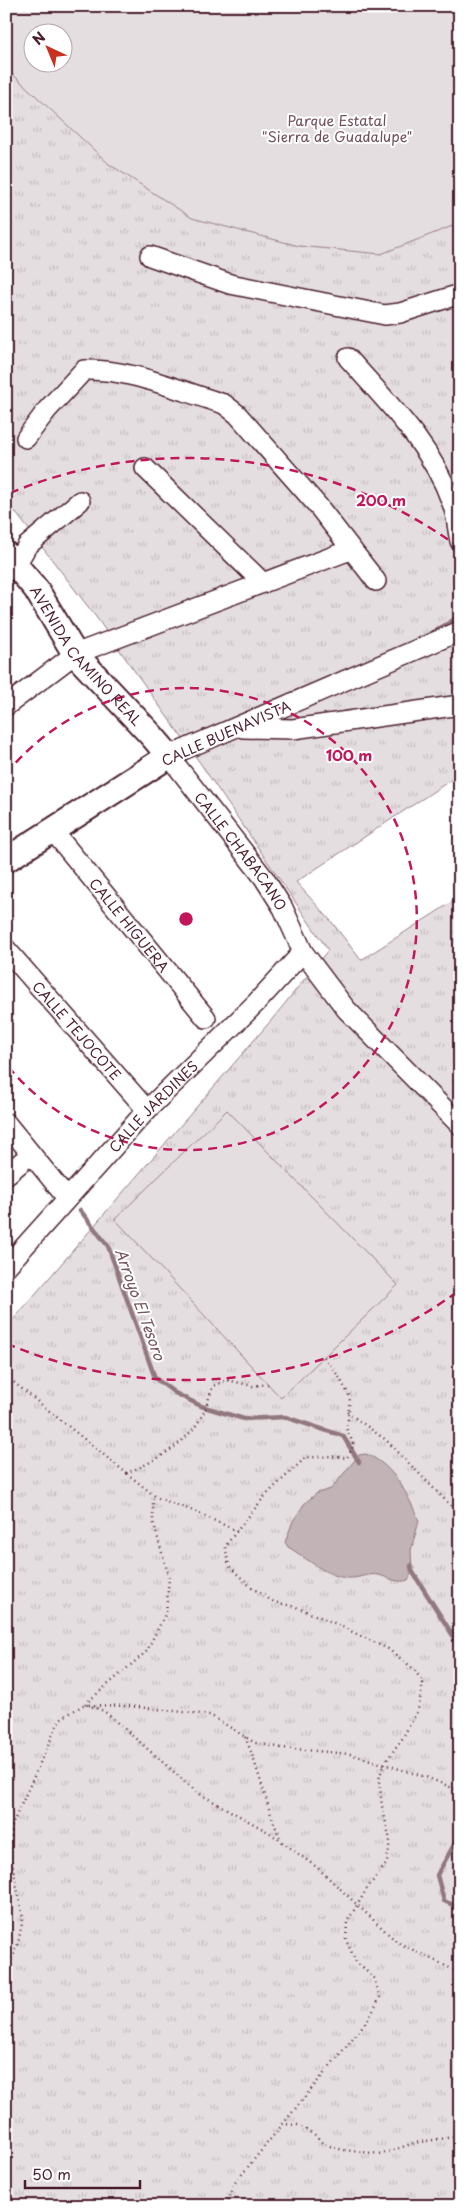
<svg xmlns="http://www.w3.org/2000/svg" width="466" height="2212" viewBox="0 0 466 2212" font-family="'Playpen Sans',sans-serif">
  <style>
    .grass { fill: url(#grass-tufts); stroke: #987e86; fill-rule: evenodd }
    .park { fill: #e5dee0; stroke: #987e86; fill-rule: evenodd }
    .water { fill: #c1b3b6; stroke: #91787e }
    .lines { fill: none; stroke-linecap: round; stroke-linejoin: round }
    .stream { stroke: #91787e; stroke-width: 4.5 }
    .minor-casing { stroke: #4a1f2b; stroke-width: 22 }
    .tertiary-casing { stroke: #4a1f2b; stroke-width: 28 }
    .path { stroke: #4a1f2b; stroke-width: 2.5; stroke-dasharray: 1 4; stroke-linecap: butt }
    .minor { stroke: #fff; stroke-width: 19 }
    .tertiary { stroke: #fff; stroke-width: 24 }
    .ring { fill: none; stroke: #c2185b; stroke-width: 2.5; stroke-dasharray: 9 6 }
    .labels { text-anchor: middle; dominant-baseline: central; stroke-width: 4; stroke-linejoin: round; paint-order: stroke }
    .park-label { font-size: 14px; fill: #714f58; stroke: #fff }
    .street-label { font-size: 14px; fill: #4a1f2b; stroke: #fff }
    .water-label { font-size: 15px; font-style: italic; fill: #74535c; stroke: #fff }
    .centre { fill: #c2185b; stroke: #fff; stroke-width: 2.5 }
    .ring-label { font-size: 15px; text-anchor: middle; font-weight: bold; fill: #c2185b; stroke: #fff; stroke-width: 4; stroke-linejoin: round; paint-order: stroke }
  </style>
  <defs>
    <pattern id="grass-tufts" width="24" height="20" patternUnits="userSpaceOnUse" patternTransform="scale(1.25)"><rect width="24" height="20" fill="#e5dee0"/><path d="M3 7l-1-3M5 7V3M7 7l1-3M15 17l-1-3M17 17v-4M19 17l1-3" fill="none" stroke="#c6bec0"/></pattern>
  </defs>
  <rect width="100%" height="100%" fill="#fff"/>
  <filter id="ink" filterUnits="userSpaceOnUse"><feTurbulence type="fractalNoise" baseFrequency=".02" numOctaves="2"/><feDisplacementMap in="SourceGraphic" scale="10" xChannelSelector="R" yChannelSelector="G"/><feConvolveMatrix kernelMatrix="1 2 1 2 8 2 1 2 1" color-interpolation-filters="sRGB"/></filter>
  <g filter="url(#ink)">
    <path class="grass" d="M6,6H460V774L296,882L331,921L361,960L460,897V2206H6V1328L274,1017L328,950L198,760L96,617L6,500ZM32,32H62V62H32Z"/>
    <path class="park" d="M6,6H460V223L381,254L299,246L192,218L109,164L6,68ZM32,32H62V62H32Z
      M227,1110L398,1285L281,1398L115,1219Z"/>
    <path class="water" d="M366,1454C394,1465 408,1495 419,1521L411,1550L412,1571L408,1580C396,1584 389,1577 378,1575C368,1573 358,1579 347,1578C325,1576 307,1558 288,1547L285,1542L293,1521L305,1503L317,1493L331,1489L359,1455Z"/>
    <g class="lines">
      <path class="stream" d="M431,634L460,616
        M80,1210L108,1246L155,1378L175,1393L201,1406L244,1419L285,1417L343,1436L359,1462
        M411,1566L412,1571L457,1642L460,1661
        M460,1834L437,1875L444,1901L460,1908"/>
      <defs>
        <g id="minor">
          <path d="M150,256L230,284L385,315L400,313L460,294"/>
          <path d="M348,358C387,402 432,446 452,503C457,515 457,528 460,541"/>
          <path d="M26,438L47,410L84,370C129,368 180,391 224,404L237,414L318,506L376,581"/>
          <path d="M145,468L263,583"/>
          <path d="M6,572L16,565L27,546L80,501"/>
          <path id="s1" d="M460,631L169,756L264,878L283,908L303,952L346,1009L460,1125"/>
          <path d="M6,706L75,654L350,550"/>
          <path d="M243,728L293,729L460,705"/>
          <path id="s2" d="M53,831L206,1018"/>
          <path id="s3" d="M6,949L147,1110"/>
          <path d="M6,1123L67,1198"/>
          <path d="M6,1175L31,1154"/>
          <path id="s4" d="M6,1267L147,1110L257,1002L303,952"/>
        </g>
        <g id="tertiary">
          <path id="s5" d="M6,554L36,589L75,654L152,736L169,756L6,860"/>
        </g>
      </defs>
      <use href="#minor" class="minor-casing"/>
      <use href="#tertiary" class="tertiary-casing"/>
      <path class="path" d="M6,1376L156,1497L196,1512L237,1531
        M347,1412L386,1440L460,1515
        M126,1473C155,1462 190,1442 204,1412C207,1404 210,1395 213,1386L227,1380L253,1386L268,1384
        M85,1704L146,1652L166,1613L169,1578L153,1521V1495
        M89,1705L129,1706L210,1715L255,1743L283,1748L350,1754L426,1777L460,1791
        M245,1737C260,1771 266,1807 281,1840
        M6,1973L18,1944L23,1918L10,1852L12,1825L60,1719L85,1704L104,1711L198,1793L270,1833L319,1869L397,1942L460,1973
        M282,2124L298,2125L315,2135L323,2144L343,2150L382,2154L414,2143L460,2136
        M227,2206L234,2184L370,2017L380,1997L374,1978L356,1962L346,1940L347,1922L368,1887L387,1863L390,1840L382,1806L379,1779L384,1764L402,1739L418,1710L423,1683L414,1669L388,1649L334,1623L296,1607L274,1602L252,1588L229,1566L225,1546L265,1496L305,1458L328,1456L347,1458L354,1445L347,1430L350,1397L339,1377L324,1357"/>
      <use href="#minor" class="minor"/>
      <use href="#tertiary" class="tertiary"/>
    </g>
  </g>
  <g class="ring">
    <path d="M6 774A231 231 0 1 1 6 1064"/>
    <path d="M457 1292A461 461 0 0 1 10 1345M10 493A461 461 0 0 1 457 546"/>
  </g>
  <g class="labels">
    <g class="park-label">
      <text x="337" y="120">Parque Estatal<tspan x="337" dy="16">"Sierra de Guadalupe"</tspan></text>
    </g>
    <g class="street-label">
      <text stroke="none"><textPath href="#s5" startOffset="130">AVENIDA CAMINO REAL</textPath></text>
      <text transform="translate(226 733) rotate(-24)">CALLE BUENAVISTA</text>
      <text stroke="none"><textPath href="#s1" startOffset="436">CALLE CHABACANO</textPath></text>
      <text stroke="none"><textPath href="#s2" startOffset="121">CALLE HIGUERA</textPath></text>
      <text stroke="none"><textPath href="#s3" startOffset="108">CALLE TEJOCOTE</textPath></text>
      <text stroke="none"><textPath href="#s4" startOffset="218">CALLE JARDINES</textPath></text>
    </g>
    <g class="water-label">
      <text transform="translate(141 1304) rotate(70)">Arroyo El Tesoro</text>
    </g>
  </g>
  <circle cx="186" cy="919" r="8" class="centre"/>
  <g class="ring-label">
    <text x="381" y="506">200 m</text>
    <text x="349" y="761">100 m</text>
  </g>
  <rect width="466" height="2212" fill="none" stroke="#fff" stroke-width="25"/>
  <rect x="12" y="12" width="441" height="2187" fill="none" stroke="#4a1f2b" stroke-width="2" filter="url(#ink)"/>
  <g transform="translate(48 48) rotate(316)"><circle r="24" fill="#ffffff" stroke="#b7a5aa"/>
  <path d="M0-4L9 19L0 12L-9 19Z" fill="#c8321e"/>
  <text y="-8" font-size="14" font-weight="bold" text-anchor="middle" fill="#4a1f2b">N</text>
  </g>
  <path d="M25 2180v8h115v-8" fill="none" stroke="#4a1f2b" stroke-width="2.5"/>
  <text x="32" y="2180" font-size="15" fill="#4a1f2b" stroke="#ffffff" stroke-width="4" paint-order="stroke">50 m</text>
</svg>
